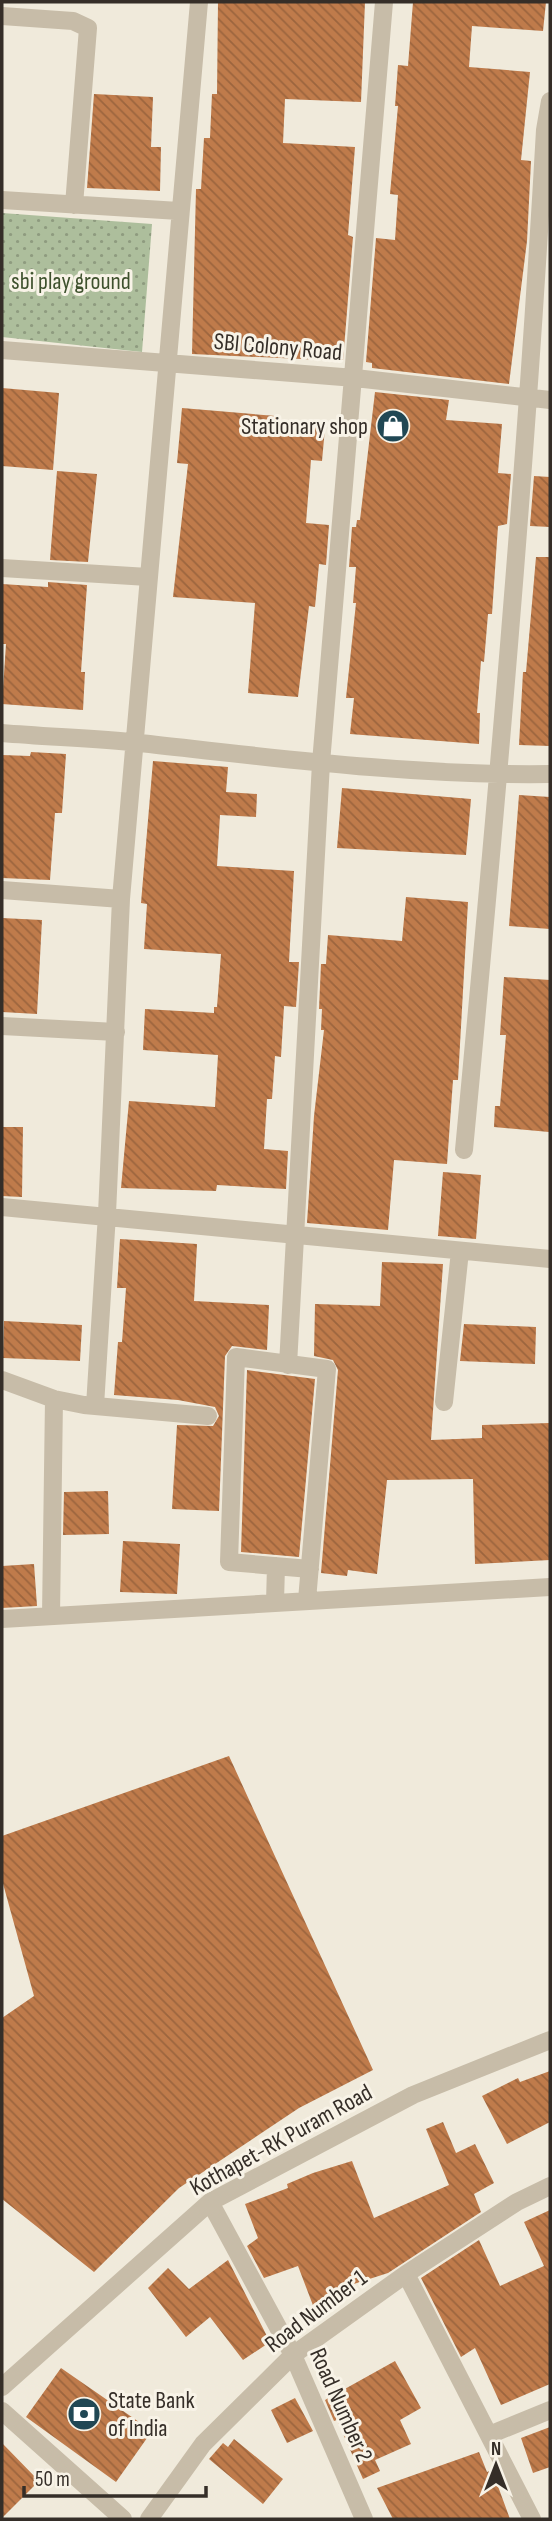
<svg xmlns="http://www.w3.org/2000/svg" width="552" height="2521" viewBox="0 0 552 2521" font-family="'Sofia Sans Condensed',sans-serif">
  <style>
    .grass { fill: url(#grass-dots) }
    .building { fill: url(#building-back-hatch) }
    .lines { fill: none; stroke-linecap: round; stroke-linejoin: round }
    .minor { stroke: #c7bca8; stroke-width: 18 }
    .labels { text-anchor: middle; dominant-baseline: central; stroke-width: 6; stroke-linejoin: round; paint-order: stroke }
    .park-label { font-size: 24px; fill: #3e512d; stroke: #f8f3e7 }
    .street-label { font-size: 24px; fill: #352e28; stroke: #f8f3e7 }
    .poi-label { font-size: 24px; fill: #352e28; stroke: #f8f3e7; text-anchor: end }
  </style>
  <defs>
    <pattern id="grass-dots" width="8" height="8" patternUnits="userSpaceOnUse" patternTransform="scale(1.75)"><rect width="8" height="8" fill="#adbe9c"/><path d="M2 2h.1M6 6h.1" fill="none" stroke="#8e9b7f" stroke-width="1.8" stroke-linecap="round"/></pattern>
    <pattern id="building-back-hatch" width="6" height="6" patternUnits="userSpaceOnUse" patternTransform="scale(1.75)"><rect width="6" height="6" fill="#bf7b4b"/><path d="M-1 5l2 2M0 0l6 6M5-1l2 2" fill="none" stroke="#9c653e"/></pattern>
  </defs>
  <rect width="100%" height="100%" fill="#f0eadb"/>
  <path class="grass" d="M2,213L152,224L142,352L2,337Z"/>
  <path class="building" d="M218,2H365L361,102L285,99L283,143L355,147L348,235L353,237L343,361L192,354L196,189H201L204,138H210L212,94H217Z
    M413,2H546L543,31L472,26L469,67L530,72L521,160L531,161L527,241L509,384L372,368V363L366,362L376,238L395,240L398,195L390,194L398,106H395L398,65L408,66Z
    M94,94L153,97L151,147H161L160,191L87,188Z
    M2,388L59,393L53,470L2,466Z
    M375,392L449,400L446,420L502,424L498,473L511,474L507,524L498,526L492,614H488L484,662L481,661L477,713H480L479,744L350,734L354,698H346L356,603H353L356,567H349L352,527H356L357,520H360Z
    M182,408L276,416V424L325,428L322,461L311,460L306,523L329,525L326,565L319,564L315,607L309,606L298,697L248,693L255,603L173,597L188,464L177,463Z
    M57,471L97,474L88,562L50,560Z
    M534,476L550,477V527L530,526Z
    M536,557H550V746L519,745L523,672H526Z
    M48,582L87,585L81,672H85L83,710L2,704L6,644H2V584L48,587Z
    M31,752L66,754L62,813H55L50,880L2,878V755L30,756Z
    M153,761L228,767L226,792L257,794L256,817L220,815L217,866L294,871L289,962H299L296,1007L284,1006L281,1057L275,1056L272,1099H267L264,1149L288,1151L286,1189L217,1185L216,1191L121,1188L129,1101L215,1107L218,1055L143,1050L145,1009L214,1013V1007H217L221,954L144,949L147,904L141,903Z
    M342,788L471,799L466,855L337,848Z
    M519,795L550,797V929L509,926Z
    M406,897L468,902L458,1080H453L447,1164L394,1160L388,1230L307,1223L314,1116L324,1030H321L322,1009H319L321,964H326L328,935L402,941Z
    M2,918L42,920L37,1014L2,1012Z
    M504,977L550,980L549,1132L494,1127L495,1106H500L506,1035H500Z
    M2,1127H23L22,1197L2,1196Z
    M443,1172L481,1175L476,1239L438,1236Z
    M120,1239L197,1244L194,1301L269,1305L267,1350L232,1346L225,1356L219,1511L172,1509L177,1425L213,1426L219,1416L215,1407L178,1400L114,1395L118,1342H122L126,1288H117Z
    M382,1262L443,1264L431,1440L482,1438V1425L550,1423V1560L475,1564L473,1479L387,1480L377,1574L348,1570L347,1576L321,1573L338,1370L333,1360L314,1356L315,1304L380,1306Z
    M4,1321L82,1325L80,1361L3,1358Z
    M464,1324L536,1327L535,1364L460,1361Z
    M247,1370L315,1379L299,1557L241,1552Z
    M108,1491L109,1534L63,1535L64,1492Z
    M123,1541L180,1544L177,1594L120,1592Z
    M34,1564L37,1606L2,1608V1566Z
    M229,1756L373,2070L299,2108L179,2188L94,2272L2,2199V2018L34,1996L2,1880V1836Z
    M550,2071V2122L507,2144L482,2096L518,2078L520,2082Z
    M443,2122L456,2153L475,2144L494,2183L474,2194L481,2212L388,2273L329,2292L333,2301L314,2308L298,2266L264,2278L247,2246L258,2238L245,2204L288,2188L287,2184L313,2173L352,2161L374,2218L449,2185L426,2129Z
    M550,2210V2384L501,2405L475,2348L461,2357L421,2278L479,2240L500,2286L544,2266L524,2222Z
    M228,2260L270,2342L243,2360L210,2317L186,2337L148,2288L168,2268L189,2289Z
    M395,2361L421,2408L400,2420L411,2444L375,2460L380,2471L363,2479L337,2420L334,2421L325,2400Z
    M61,2368L152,2431L116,2482L26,2417Z
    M295,2398L313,2431L287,2443L271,2410Z
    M550,2427V2467L533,2473L521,2438Z
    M234,2439L283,2479L263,2504L209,2459L223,2443L228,2447Z
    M2,2443L39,2481L2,2518Z
    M479,2452L487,2472L492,2470L510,2519H393L377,2488Z"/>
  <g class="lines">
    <path class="minor" d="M2,16L73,21L88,28L74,205
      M2,200L179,211
      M2,350L355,378L550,400
      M2,568L148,577
      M2,733C48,737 95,738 140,743C276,758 413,776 550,774
      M2,890L121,899
      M2,1026L116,1032
      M464,1150C496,810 526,471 545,130L550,101
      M2,1207L550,1259
      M288,1365L321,763L384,2
      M2,1380L54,1399L84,1405L208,1416
      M444,1402L460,1251
      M95,1406L107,1214L121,899L199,2
      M307,1600L327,1369L236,1357L229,1562L310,1569
      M275,1602L276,1566
      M51,1616L54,1399
      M2,1619L550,1587
      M210,2202L293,2355L364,2519
      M406,2274L532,2519
      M2,2387L210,2202L413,2095L550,2040
      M2,2411L123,2519
      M489,2435L550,2410
      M149,2519L203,2444L293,2355L406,2274L517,2202L550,2186"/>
  </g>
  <defs>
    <symbol id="shop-disc" viewBox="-11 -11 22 22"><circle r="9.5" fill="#204754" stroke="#f8f3e7"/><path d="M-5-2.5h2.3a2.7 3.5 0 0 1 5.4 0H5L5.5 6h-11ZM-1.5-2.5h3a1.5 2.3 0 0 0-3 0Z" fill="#fff"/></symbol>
    <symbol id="bank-disc" viewBox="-11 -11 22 22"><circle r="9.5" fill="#204754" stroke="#f8f3e7"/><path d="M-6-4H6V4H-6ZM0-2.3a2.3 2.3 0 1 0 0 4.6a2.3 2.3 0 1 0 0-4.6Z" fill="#fff"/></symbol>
  </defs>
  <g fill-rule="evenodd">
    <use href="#shop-disc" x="374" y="407" width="38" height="38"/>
    <use href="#bank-disc" x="65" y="2395" width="38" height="38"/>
  </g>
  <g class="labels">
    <g class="park-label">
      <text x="71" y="281">sbi play ground</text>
    </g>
    <g class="street-label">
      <text transform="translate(278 347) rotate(5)">SBI Colony Road</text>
      <text transform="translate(281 2140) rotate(-29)">Kothapet-RK Puram Road</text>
      <text transform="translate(316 2311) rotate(-37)">Road Number 1</text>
      <text transform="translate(341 2405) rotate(66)">Road Number 2</text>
    </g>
    <g class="poi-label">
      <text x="368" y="426">Stationary shop</text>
      <text x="108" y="2400" text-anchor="start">State Bank<tspan x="108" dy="28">of India</tspan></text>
    </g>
  </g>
  <rect width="552" height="2521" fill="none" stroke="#352e28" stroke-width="7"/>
  <g transform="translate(496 2465)" stroke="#f8f3e7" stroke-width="5" paint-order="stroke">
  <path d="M0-5L12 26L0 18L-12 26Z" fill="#352e28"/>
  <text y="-10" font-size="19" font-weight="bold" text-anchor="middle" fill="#352e28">N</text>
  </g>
  <path d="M24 2486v10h182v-10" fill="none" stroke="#352e28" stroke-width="3.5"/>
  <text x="35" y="2486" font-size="21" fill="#352e28" stroke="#f8f3e7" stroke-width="5" paint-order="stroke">50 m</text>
</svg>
